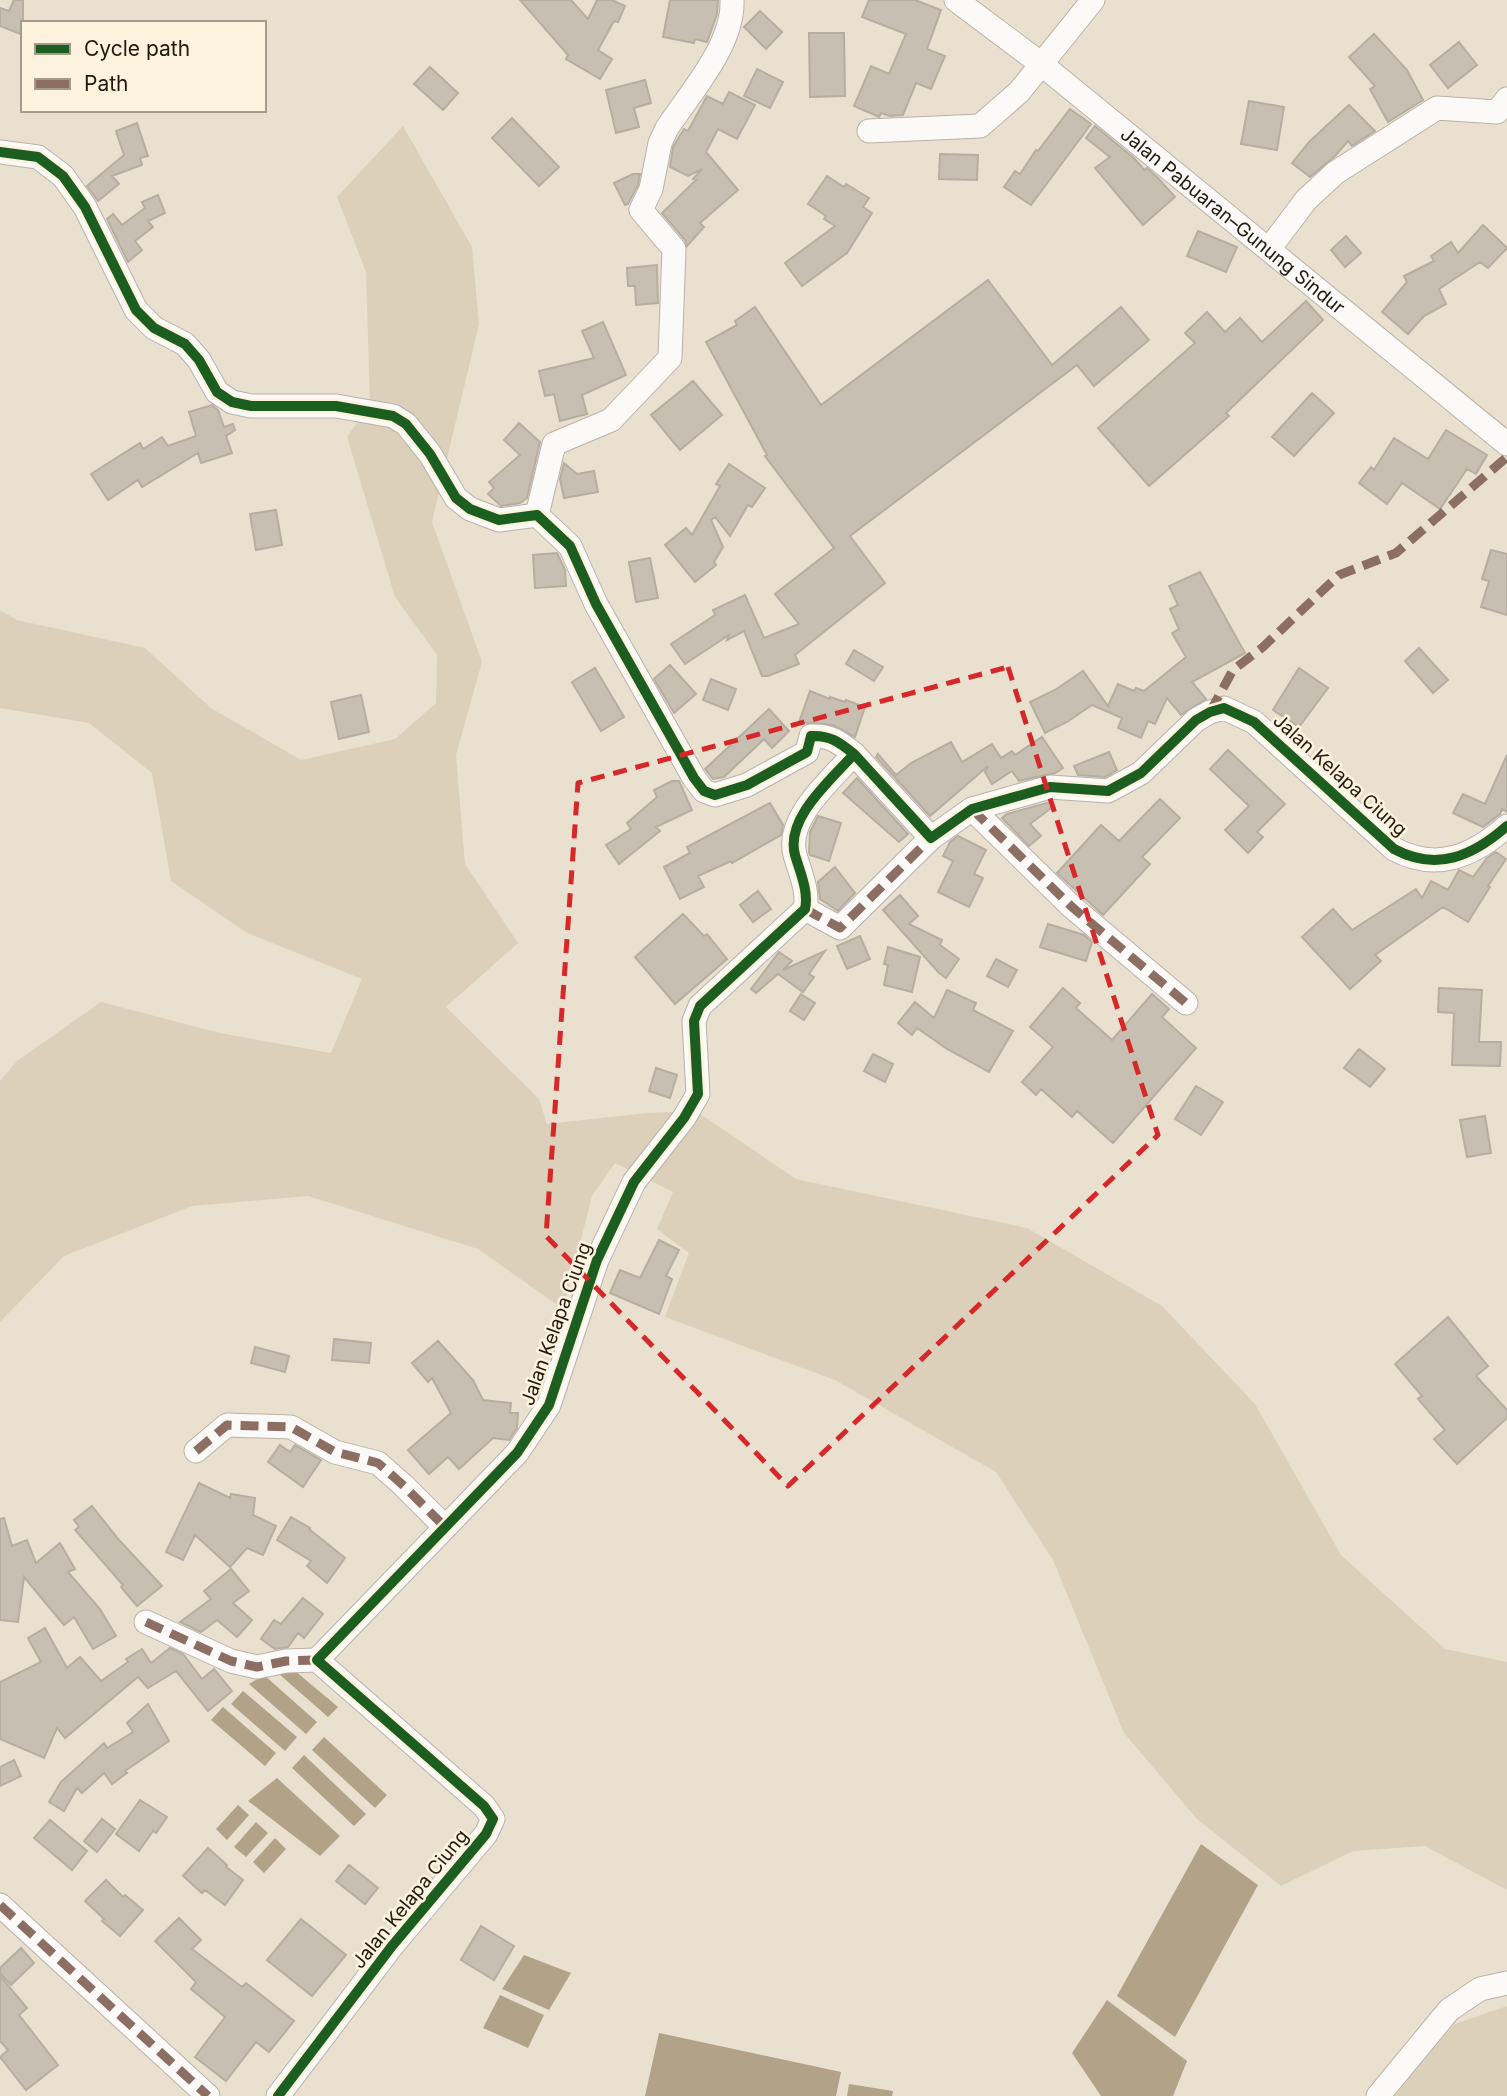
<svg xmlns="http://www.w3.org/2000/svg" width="1507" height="2096" viewBox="0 0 1507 2096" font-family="Inter,sans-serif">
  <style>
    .green { fill: #dcd0bb }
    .water { fill: #b1a288 }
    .building { fill: #c7bfb1; stroke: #b5aea1; stroke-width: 2 }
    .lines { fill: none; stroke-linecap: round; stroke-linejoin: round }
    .minor-casing { stroke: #bab2a5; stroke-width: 25 }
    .minor { stroke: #fcfaf8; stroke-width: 23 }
    .quiet { stroke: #8d6e63; stroke-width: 9; stroke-dasharray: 18 9; stroke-linecap: butt }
    .cycleway-casing { stroke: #fcf2de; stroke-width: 15 }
    .cycleway { stroke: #1b5e20; stroke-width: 10 }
    .marked { fill: none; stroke: #d62828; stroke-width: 5; stroke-dasharray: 14 9; stroke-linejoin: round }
    .labels { text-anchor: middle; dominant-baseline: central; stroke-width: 5; stroke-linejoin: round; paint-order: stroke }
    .street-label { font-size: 19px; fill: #211a0f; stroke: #fcf2de }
  </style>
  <rect width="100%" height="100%" fill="#eae0cf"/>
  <path class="green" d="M403,126L472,247L479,324L432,522L482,662L456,755L465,864L518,943L446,1007L539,1099L547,1124L647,1113L696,1111L796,1179L1027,1228L1162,1306L1255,1404L1341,1555L1445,1649L1507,1662V1890L1425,1846L1353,1851L1281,1886L1197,1819L1124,1733L1053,1560L996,1472L835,1380L665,1317L689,1253L657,1229L673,1192L615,1163L592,1196L563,1309L478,1249L308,1196L192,1206L64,1256L0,1322V1081L17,1061L101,1002L220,1033L331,1053L362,979L247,933L171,881L152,773L89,723L0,708V610L17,620L145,648L211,708L301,760L395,739L436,703L437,655L395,597L347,437L370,404L366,272L337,197Z
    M1507,2006V2096H1390L1455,2024Z"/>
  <path class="water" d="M294,1670L338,1707L328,1717L279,1674Z
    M264,1675L317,1722L306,1734L249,1684Z
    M243,1691L297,1737L285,1751L231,1704Z
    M223,1707L276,1753L265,1766L211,1720Z
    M324,1737L387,1795L375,1808L312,1750Z
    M304,1755L366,1814L354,1826L292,1768Z
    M277,1778L340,1836L320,1856L248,1801Z
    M238,1805L249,1815L227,1840L216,1829Z
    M256,1822L268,1833L246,1857L234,1847Z
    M275,1838L286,1849L264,1873L253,1862Z
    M1201,1844L1258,1885L1175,2037L1117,1996Z
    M524,1955L571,1973L549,2010L502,1989Z
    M500,1995L544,2015L528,2048L483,2028Z
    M1107,2000L1187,2061L1173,2096H1101L1072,2053Z
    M659,2033L841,2072L836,2096H645Z
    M849,2084L893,2091L892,2096H847Z"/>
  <path class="building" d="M14,0H23V35L0,26V8L9,11Z
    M520,0H571L588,19L597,0H612L625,6L618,22L614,21L598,50L612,59L600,79L566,59L568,55Z
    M670,0H718L717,14L707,42L695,39L694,43L663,37Z
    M869,0H915L941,10L927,49L945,56L931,89L916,83L903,115L890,116L881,113L879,117L854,106L871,66L889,74L906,34L862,17Z
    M760,11L782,32L766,49L744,27Z
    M809,33H844L845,96L810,97Z
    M1374,34L1407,70L1423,100L1388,122L1370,89L1375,86L1349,57Z
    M1459,42L1477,65L1448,88L1430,65Z
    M430,67L458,93L443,110L414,84Z
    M757,69L783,82L770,108L744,96Z
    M645,80L651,103L634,108L639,127L616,133L606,90Z
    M729,92L755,105L737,139L718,129L706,152L738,190L700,223L704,227L687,246L685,240L662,213L696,180L693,179L702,169L688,176L670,167L673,147L684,129L688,131L707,96L723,104Z
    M1249,101L1284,107L1277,150L1241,144Z
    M1349,105L1375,131L1352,146L1348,141L1335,156L1310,177L1292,163L1309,142Z
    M1070,109L1091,124L1031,205L1004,187L1015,171L1020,174L1036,150L1038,151Z
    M512,118L559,167L539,186L492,138Z
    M137,123L148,156L140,158L142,165L112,176L119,184L98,201L87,186L124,155L116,131Z
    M1095,126L1135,159L1144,170L1147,168L1157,177L1175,197L1143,225L1095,168L1110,157L1086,138Z
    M940,154L978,155L977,180L939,179Z
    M633,174H640L638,185L628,204L625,205L614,183Z
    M827,176L844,187L846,184L869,198L863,207L872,213L847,253L802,286L785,263L835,226L824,219L826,216L808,204Z
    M158,195L165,213L148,221L153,227L135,241L142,250L128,262L107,219L113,214L122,225L145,208L142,202Z
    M1483,225L1507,248L1488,268L1480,262L1439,289L1446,304L1424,316L1408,334L1382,312L1407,282L1404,276L1434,261L1431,256L1451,242L1458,253Z
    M1198,231L1237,247L1226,272L1187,256Z
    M1346,236L1361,253L1345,267L1331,250Z
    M657,265L658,303L636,305L635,286H628L627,268Z
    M988,280L1052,365L1121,307L1149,340L1094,386L1077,365L850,536L885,583L795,655L799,664L768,676H762L744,631L727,640L729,635L685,664L671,644L715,615L713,610L745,595L764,638L799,624L775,594L834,548L765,456L767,455L706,342L737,325L735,321L755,307L821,405Z
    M1306,301L1323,320L1226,413L1229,416L1149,486L1098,428L1195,343L1185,333L1207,312L1225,332L1240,318L1262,342Z
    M603,322L626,375L582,395L587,414L560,421L554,394L545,396L539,371L594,358L582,331Z
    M693,381L722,415L680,450L651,415Z
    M1312,393L1334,413L1294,456L1272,437Z
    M212,405L218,410L224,427L233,424L235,430L226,436L232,453L201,463L198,453L142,487L138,480L108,500L91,474L140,443L143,449L162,437L168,446L196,436L189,412Z
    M519,423L540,442L527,498L520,503L501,506L488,494L494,488L489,482L520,455L504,440Z
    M1446,430L1487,455L1476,474L1467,469L1440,509L1402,483L1387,504L1359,483L1371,467L1374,470L1394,438L1428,459Z
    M564,463L577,474L594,471L598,492L564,498L560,479Z
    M729,464L765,488L752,507L748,505L730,536L715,517L711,520L723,547L714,562L716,565L695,582L665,545L686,528L692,535L720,486L716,484Z
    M276,510L282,545L256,550L250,514Z
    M1491,550L1507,554V615L1481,607L1489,581L1482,579Z
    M557,553L565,570L566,586L535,588L533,555Z
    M650,558L658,598L636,602L629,562Z
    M1200,572L1245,653L1192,682L1206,699L1181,715L1167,698L1155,724L1148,721L1141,738L1118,728L1122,718L1092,705L1067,722L1045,733L1030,702L1055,690L1083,671L1108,706L1118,684L1134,691L1136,688L1144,691L1186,657L1172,633L1179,629L1170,609L1178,605L1169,586Z
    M1419,648L1448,680L1433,693L1405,661Z
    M854,650L883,667L874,681L846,664Z
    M670,665L696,694L674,713L654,679Z
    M595,668L624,717L601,731L572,682Z
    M1299,668L1328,688L1299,727L1273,710Z
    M711,679L736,689L728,710L703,700Z
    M810,691L830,699V697L845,702L846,700L865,707L855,737L833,725L799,722Z
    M361,695L369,732L339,739L331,702Z
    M769,709L789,731L772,748L764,739L724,777L713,779L705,769Z
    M1042,737L1063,768L1055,773L1019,781L1012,771L992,784L985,772L988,766L930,816L876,757L878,754L896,775L911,763L951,742L962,762L992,744L1001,758L1012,751L1015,755Z
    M1228,750L1285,804L1257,832L1263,837L1248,853L1225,830L1249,806L1210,769Z
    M1109,752L1117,770L1105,777L1078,775L1074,766Z
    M1507,755V812L1502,809L1500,814L1483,827L1453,813L1463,794L1485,804Z
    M857,778L908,834L899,842L843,793Z
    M672,781H679L692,810L656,827L660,831L619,864L606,845L631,829L627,823L657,797L654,790Z
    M1160,799L1180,818L1142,857L1150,864L1103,915L1057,873L1101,825L1119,841Z
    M1050,802L1054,806L1030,824L1041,836L1029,846L1002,818L1007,814Z
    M770,803L783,825L781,835L732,863L731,861L698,876L704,887L680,899L664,867L690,853L687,847Z
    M818,816L841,823L829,861L810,855L809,852L810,832Z
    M958,836L986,850L974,874L983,878L969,907L938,892L953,861L943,856L950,842Z
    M1496,852L1506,859L1488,886L1490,887L1468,922L1443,907L1375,955L1381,961L1350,989L1302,937L1333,909L1352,930L1416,889L1422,898L1431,881L1448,890L1459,870L1473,877L1487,858Z
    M835,867L855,893L838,911L820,899L818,882Z
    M758,891L771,909L753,922L740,905Z
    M900,895L918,916L909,924L942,940L940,945L959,959L946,978L939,973L883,910Z
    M683,914L704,936L707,934L727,959L675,1004L635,957Z
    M1048,924L1084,935L1092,942L1086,961L1040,947Z
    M860,936L870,959L847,969L837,946Z
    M888,947L920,957L912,992L884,985L888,965L884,964Z
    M825,951L809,974L814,977L803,992L778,974L756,993L751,989L779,952L792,961L783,970Z
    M996,959L1017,970L1008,987L987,976Z
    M1063,988L1080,1003L1076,1008L1112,1040L1152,994L1169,1009L1162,1017L1196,1048L1113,1143L1077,1111L1072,1117L1041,1089L1036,1095L1022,1082L1053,1047L1030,1027Z
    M1439,988L1482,990L1479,1042H1501L1500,1066L1452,1065L1454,1013L1438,1012Z
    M947,990L976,1003L973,1010L1013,1031L989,1072L947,1049L917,1028L912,1035L898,1023L915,1002L934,1018Z
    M801,994L815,1003L804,1020L790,1011Z
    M1359,1049L1385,1069L1370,1087L1344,1068Z
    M873,1054L893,1064L885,1082L864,1071Z
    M656,1068L677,1075L670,1098L649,1091Z
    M1196,1086L1223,1102L1201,1135L1175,1119Z
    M1485,1116L1491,1153L1467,1157L1460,1120Z
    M659,1240L679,1250L666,1276L672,1279L659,1314L610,1293L620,1270L640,1278Z
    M1448,1317L1488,1366L1476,1376L1507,1410V1418L1457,1464L1434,1439L1445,1430L1418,1399L1422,1396L1395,1364Z
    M334,1339L371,1343L369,1363L332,1360Z
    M438,1341L473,1380L483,1400L511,1403L510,1413H518L517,1428L509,1440L493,1438L459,1469L448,1457L429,1474L408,1450L451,1413L432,1378L428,1382L412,1363Z
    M255,1347L289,1356L285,1372L251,1363Z
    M280,1445L290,1452L295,1445L321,1460L303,1487L268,1462Z
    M199,1483L230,1498L231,1494L255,1498L253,1515L276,1526L263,1555L247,1548L230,1567L195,1535L183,1560L166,1552Z
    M92,1506L119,1540L162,1586L137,1606L121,1587L123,1585L75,1530L79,1527L74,1520Z
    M291,1517L310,1528L309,1529L345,1558L327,1583L307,1566L311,1561L277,1540Z
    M4,1518L12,1546L27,1540L36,1563L60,1543L75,1569L68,1572L100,1609L116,1636L93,1649L74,1617L64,1625L24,1577L18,1622L0,1620V1519Z
    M231,1569L249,1591L233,1603L252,1620L237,1637L217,1620L201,1632L180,1622L211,1599L204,1591Z
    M303,1598L323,1614L304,1638L298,1633L288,1647L275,1649L261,1639L274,1620L281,1624Z
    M45,1628L67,1668L80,1657L101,1681L128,1662L126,1659L142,1649L151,1663L170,1648L183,1654L202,1679L214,1669L232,1691L208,1711L176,1671L148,1688L138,1677L65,1738L57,1728L44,1758L0,1739V1682L41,1662L28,1638Z
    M148,1704L169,1741L125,1771L127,1773L112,1784L104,1773L82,1793L77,1788L64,1811L49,1802L61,1782L104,1743L107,1748L133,1732L127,1723Z
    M14,1760L21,1776L0,1786V1767Z
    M140,1800L167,1817L156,1833L153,1831L139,1851L116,1834Z
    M102,1819L115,1829L97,1852L84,1841Z
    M50,1820L87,1851L72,1870L34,1838Z
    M208,1848L227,1865L226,1867L243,1880L225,1905L205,1890L202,1893L183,1876Z
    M349,1865L378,1888L365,1904L336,1881Z
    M106,1880L123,1897L125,1895L143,1910L120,1936L102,1921L104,1919L85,1901Z
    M179,1918L201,1940L192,1949L242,1987L246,1983L294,2021L269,2052L256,2042L226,2081L195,2057L225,2017L191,1989L196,1982L155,1941Z
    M301,1919L346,1955L312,1996L267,1960Z
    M481,1926L514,1946L494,1980L461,1960Z
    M21,1948L34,1963L11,1985L0,1973V1968Z
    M0,1976L27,2008L19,2015L58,2065L26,2090L0,2057L8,2050L0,2041Z"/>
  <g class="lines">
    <defs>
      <g id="minor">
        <path id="s1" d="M956,0L1040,63L1507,444"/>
        <path d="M869,131L980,126L1019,92L1093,0"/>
        <path d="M0,152L38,157L63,176L85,207L136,310L154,328L185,344L199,360L217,392L232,402L251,406H336L393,416L406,424L430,454L456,498L470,509L499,520L537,515L570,546L596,604L694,778L704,791L715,795L747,785L807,752L811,736C830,735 839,742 854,754"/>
        <path d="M1269,249L1306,200L1335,173L1437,108L1497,112L1507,99"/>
        <path d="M537,515L554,444L611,420L670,358L674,249L641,210L651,189L660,143L667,128C691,92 734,44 732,0"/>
        <path d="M972,809L1072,907L1186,1003"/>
        <path d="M805,909L840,928L931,838"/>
        <path d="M196,1451L227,1425L291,1427L335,1452L378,1463L404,1486L445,1527"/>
        <path d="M146,1622L231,1661L257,1667L286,1661L317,1660"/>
        <path d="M0,1905L208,2096"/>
        <path d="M278,2096L392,1946L486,1834L493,1819L484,1806L317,1660L517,1453L549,1405L597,1260L634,1182L684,1118L698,1094L694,1021L700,1006L805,909C809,892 800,872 795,855C785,818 831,780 854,754L931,838L972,809L1050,787L1108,791L1141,773L1196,720L1210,712L1224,708L1254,722L1394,849C1437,872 1473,856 1507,826"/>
        <path d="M1378,2096L1449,2010L1480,1989L1507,1983"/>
      </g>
    </defs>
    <use href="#minor" class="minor-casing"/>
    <use href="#minor" class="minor"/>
    <path class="quiet" d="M1210,712L1233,670L1263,647L1339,575L1396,553L1507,457
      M972,809L1072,907L1186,1003
      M805,909L840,928L931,838
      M196,1451L227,1425L291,1427L335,1452L378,1463L404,1486L445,1527
      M146,1622L231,1661L257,1667L286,1661L317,1660
      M0,1905L208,2096"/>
    <defs>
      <path id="cycleway" d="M0,152L38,157L63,176L85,207L136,310L154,328L185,344L199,360L217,392L232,402L251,406H336L393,416L406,424L430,454L456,498L470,509L499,520L537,515L570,546L596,604L694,778L704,791L715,795L747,785L807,752L811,736C830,735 839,742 854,754
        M278,2096L392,1946L486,1834L493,1819L484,1806L317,1660L517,1453L549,1405L597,1260L634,1182L684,1118L698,1094L694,1021L700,1006L805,909C809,892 800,872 795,855C785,818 831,780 854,754L931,838L972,809L1050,787L1108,791L1141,773L1196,720L1210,712L1224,708L1254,722L1394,849C1437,872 1473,856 1507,826"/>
    </defs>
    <use href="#cycleway" class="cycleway-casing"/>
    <use href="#cycleway" class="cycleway"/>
  </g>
  <path class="marked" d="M1008,667L1158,1135L788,1486L546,1236L578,783Z"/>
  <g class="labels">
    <g class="street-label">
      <text stroke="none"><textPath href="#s1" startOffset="354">Jalan Pabuaran–Gunung Sindur</textPath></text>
      <text transform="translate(1340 775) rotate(42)">Jalan Kelapa Ciung</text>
      <text transform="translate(556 1324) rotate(-70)">Jalan Kelapa Ciung</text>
      <text transform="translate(410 1899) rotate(-51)">Jalan Kelapa Ciung</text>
    </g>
  </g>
  <rect x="21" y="21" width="245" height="91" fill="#fcf2de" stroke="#a49c8b" stroke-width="2"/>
  <rect x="35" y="44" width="35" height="10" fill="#1b5e20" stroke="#a49c8b" stroke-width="2"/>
  <text x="84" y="56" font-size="21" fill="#211a0f">Cycle path</text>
  <rect x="35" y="79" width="35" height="10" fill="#8d6e63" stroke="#a49c8b" stroke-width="2"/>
  <text x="84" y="91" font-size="21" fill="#211a0f">Path</text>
</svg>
